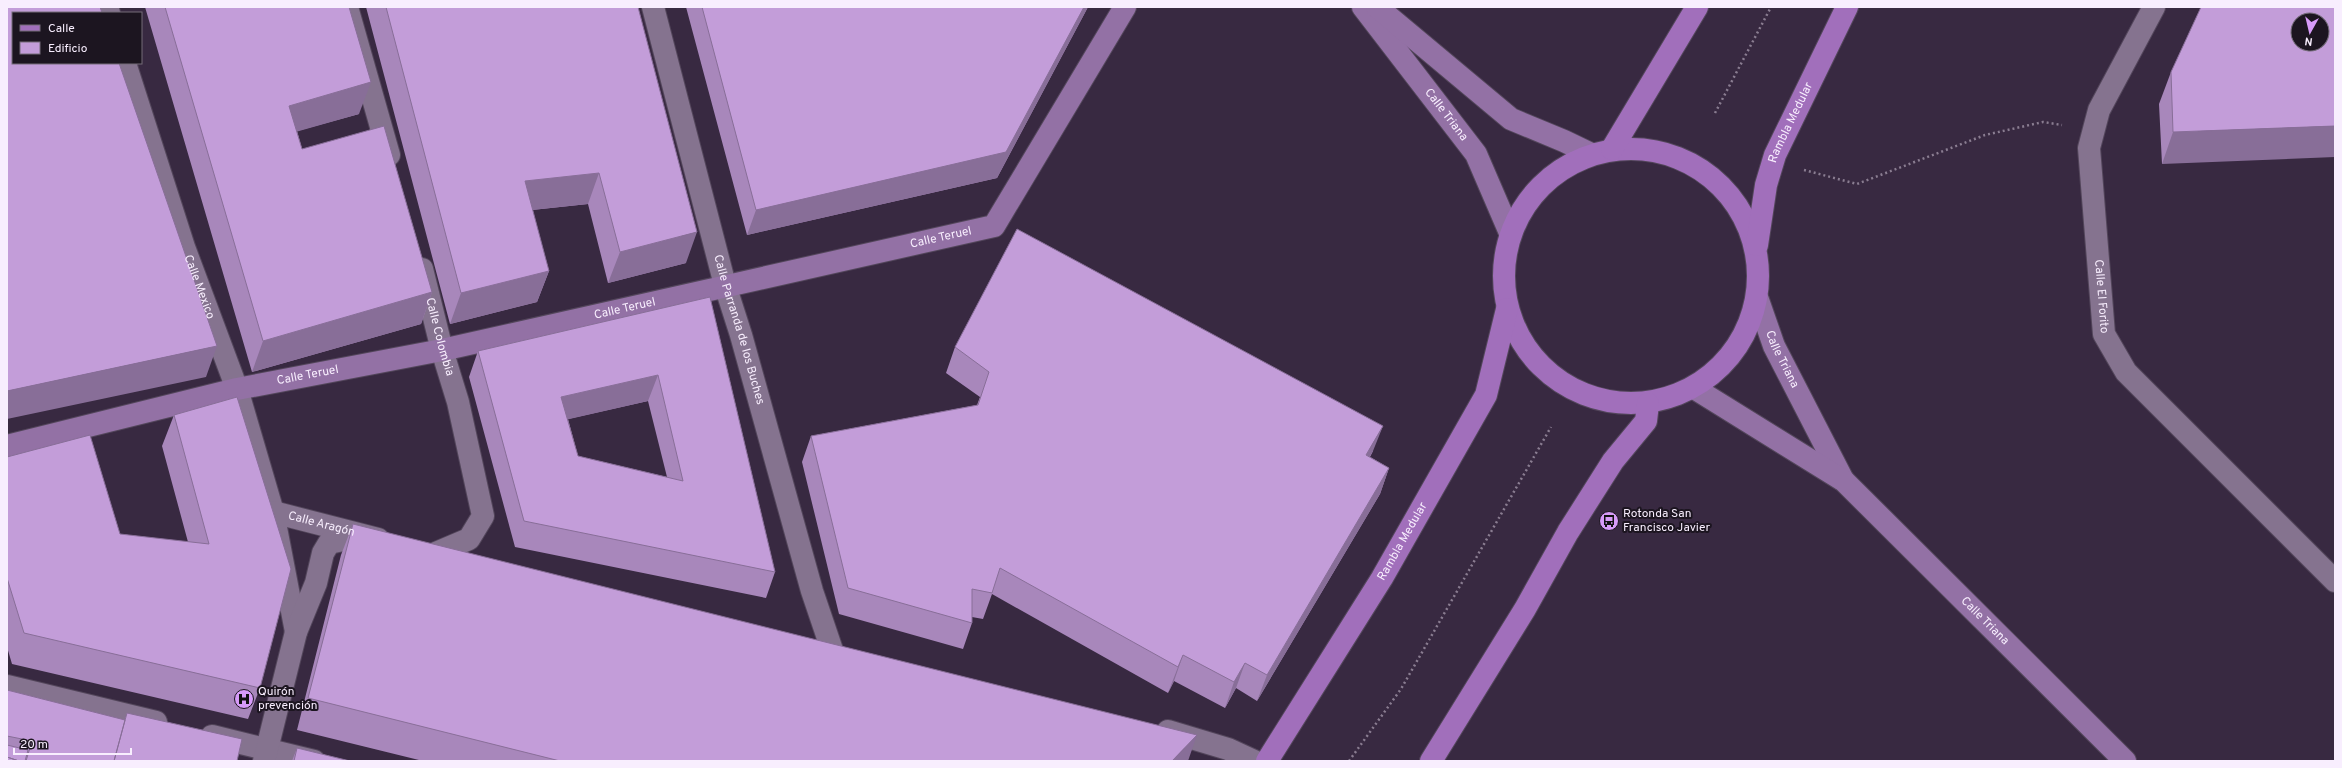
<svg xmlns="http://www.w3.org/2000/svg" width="2342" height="768" viewBox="0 0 2342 768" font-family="Overpass,sans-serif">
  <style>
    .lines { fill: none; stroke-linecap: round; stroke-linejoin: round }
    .street-casing { stroke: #53465b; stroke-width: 24 }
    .secondary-casing { stroke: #53465b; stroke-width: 24 }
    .primary-casing { stroke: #53465b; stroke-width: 24 }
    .path { stroke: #8a7d91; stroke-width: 2.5; stroke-dasharray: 2 3; stroke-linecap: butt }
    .street { stroke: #85738f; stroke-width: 22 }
    .secondary { stroke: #9371a5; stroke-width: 22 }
    .primary { stroke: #a16fbb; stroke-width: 22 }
    .wall { fill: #a887bb; fill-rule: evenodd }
    .shaded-wall { fill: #886e98 }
    .building { fill: #c39dd9; stroke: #886e98; fill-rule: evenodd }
    .labels { text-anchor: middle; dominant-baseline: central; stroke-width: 4; stroke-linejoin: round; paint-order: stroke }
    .street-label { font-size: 12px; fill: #f8eefe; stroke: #1c1520 }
    .poi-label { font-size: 12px; fill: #f8eefe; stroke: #1c1520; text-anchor: start }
  </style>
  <rect width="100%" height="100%" fill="#382941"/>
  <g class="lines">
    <defs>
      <g id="street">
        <path d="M107,7L109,13"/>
        <path d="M347,7L389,155"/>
        <path id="s1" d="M653,7L725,285L741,335L812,591L832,650"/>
        <path id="s2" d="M2154,7L2099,110L2089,148L2104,334L2126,372L2335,581"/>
        <path id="s3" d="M125,63L184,247L237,389L273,512L296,632"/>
        <path id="s4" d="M422,269L442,350L458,402L483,516L469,539L436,553"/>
        <path id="s5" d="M273,512L378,539"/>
        <path d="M7,686L156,722"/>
        <path d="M1168,731L1228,749L1254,761"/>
        <path d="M212,736L314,761"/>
        <path d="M264,761L296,632L316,583L323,553L329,543L361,536"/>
      </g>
      <g id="secondary">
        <path id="s6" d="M1363,7L1476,154L1510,233"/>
        <path d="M1377,7L1511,119L1564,141L1591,154"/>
        <path id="s7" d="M1758,300L1774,346L1843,480"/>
        <path id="s8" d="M1694,388L1844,481L2125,761"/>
        <path id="s9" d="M7,446L237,389L442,350L994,226L1125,7"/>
      </g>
      <g id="primary">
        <circle cx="1631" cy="276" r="127"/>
        <path d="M1612,149L1697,7"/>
        <path id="s10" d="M1757,245L1766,185L1775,155L1847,7"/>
        <path id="s11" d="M1267,761L1382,578L1486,395L1507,309"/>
        <path d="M1431,761L1525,609L1568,532L1613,461L1646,421L1648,404"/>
      </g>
    </defs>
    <use href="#street" class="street-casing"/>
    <use href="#secondary" class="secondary-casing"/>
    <use href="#primary" class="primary-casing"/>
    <path class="path" d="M1715,113L1771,7
      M1804,170L1857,184L1985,135L2043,122L2062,125
      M1349,761L1401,689L1551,427"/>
    <use href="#street" class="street"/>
    <use href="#secondary" class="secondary"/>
    <use href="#primary" class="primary"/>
  </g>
  <path class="wall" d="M145,7H349L359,114L297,131L302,149L432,292L421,324L252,372Z
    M366,7H638L686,263L608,283L588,204L532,210L549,271L537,302L450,324Z
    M686,7H1088L997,178L747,235Z
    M2335,7L2162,164L2159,104L2171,72Z
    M710,297L775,572L766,598L515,547L469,377L478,351ZM648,401L667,477L578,456L568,419Z
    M955,347L1373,451L1370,457L1389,468L1380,494L1257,701L1236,688L1225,708L1174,681L1168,693L992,594L983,619L972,617V623L963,649L839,614L802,462L811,436L977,405L980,397L946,373Z
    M174,415L260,688L248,719L12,664L7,647V457L120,534L188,542L162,446Z
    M353,524L1188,761H423L297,730L341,555Z
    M7,690L125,720L127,713L237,761H7Z
    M297,748L350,761H292Z"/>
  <path class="shaded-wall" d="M1084,7H1088L997,178L747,235L756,210Z
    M371,82L359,114L278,137L289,106Z
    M2335,126V157L2162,164L2173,132Z
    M599,173L588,204L513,212L525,181Z
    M697,232L686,263L608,283L620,252Z
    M549,271L537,302L450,324L461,293Z
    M432,292L421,324L252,372L263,341Z
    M217,346L206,377L7,419V391Z
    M658,375L648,401L552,423L561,397Z
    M1383,426L1373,451L1356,480L1366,455Z
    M1389,468L1380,494L1257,701L1267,675Z
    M1183,655L1174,681L1168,693L1178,667Z
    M1245,663L1236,688L1225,708L1234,682Z
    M1197,735L1188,761H1172Z"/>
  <path class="building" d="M7,7H100L102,13H13V63H119L217,346L7,391Z
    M165,7H349L371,82L289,106L302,149L384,126L432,292L263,341Z
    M386,7H638L697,232L620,252L599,173L525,181L549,271L461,293Z
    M702,7H1084L1006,152L756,210Z
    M2201,7H2335V126L2173,132L2171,72ZM2298,20H2322V44H2298Z
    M1017,229L1383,426L1366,455L1389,468L1267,675L1245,663L1234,682L1183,655L1178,667L1000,568L992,593L972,589V623L848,588L811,436L978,405L989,372L955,347Z
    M710,297L775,572L524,521L478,351ZM658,375L683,481L578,456L561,397Z
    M237,397L291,569L260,688L24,633L7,578V457L90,435L120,534L209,544L174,415Z
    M353,524L1197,735L1172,761H560L308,698Z
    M7,690L125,720L114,761H26L32,741L7,736Z
    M127,713L242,739L237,761H114Z
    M7,745L28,750L25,761H19L7,757Z
    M297,748L350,761H294Z
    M7,757L19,761H7Z"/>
  <defs>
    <symbol id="bus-disc" viewBox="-11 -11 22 22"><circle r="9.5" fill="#d79bf9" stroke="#1c1520"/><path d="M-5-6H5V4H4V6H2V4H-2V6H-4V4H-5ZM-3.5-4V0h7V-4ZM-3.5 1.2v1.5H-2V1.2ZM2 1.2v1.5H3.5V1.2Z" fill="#111"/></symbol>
    <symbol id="hospital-disc" viewBox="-11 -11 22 22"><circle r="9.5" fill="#d79bf9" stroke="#1c1520"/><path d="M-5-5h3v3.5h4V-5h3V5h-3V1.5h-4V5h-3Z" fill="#111"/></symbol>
  </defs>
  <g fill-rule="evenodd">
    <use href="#bus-disc" x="1598" y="510" width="22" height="22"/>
    <use href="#hospital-disc" x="233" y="688" width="22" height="22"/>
  </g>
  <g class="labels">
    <g class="street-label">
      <text stroke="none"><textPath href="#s6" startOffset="136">Calle Triana</textPath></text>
      <text stroke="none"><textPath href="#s10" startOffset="128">Rambla Medular</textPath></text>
      <text stroke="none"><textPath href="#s9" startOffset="957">Calle Teruel</textPath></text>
      <text stroke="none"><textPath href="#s3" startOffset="236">Calle Mexico</textPath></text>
      <text stroke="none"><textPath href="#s2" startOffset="305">Calle El Forito</textPath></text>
      <text stroke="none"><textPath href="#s9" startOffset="633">Calle Teruel</textPath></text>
      <text stroke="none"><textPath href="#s1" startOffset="334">Calle Parranda de los Buches</textPath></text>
      <text stroke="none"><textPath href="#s4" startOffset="70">Calle Colombia</textPath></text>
      <text stroke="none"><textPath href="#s7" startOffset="64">Calle Triana</textPath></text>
      <text stroke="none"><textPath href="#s9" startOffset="309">Calle Teruel</textPath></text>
      <text stroke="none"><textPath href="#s5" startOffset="50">Calle Aragón</textPath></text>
      <text stroke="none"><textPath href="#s11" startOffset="258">Rambla Medular</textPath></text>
      <text stroke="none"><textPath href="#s8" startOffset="375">Calle Triana</textPath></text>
    </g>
    <g class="poi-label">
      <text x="1623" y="514">Rotonda San<tspan x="1623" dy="14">Francisco Javier</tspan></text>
      <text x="258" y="692">Quirón<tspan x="258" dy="14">prevención</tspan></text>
    </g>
  </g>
  <rect width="2342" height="768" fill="none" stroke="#f8eefe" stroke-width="16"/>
  <rect x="12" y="12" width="130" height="52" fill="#1c1520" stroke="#746c79"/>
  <rect x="20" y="25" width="20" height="6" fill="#a16fbb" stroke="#746c79"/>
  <text x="48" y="32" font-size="12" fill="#f8eefe">Calle</text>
  <rect x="20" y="42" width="20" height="12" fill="#c39dd9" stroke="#746c79"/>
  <text x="48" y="52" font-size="12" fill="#f8eefe">Edificio</text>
  <g transform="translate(2310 32) rotate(188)"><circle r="19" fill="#1c1520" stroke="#746c79"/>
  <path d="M0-3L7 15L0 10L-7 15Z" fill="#d79bf9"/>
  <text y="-6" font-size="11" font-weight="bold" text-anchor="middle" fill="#f8eefe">N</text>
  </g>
  <path d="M14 748v6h117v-6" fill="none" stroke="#f8eefe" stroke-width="2"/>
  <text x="20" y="748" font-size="12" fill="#f8eefe" stroke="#1c1520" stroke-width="3" paint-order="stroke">20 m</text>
</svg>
